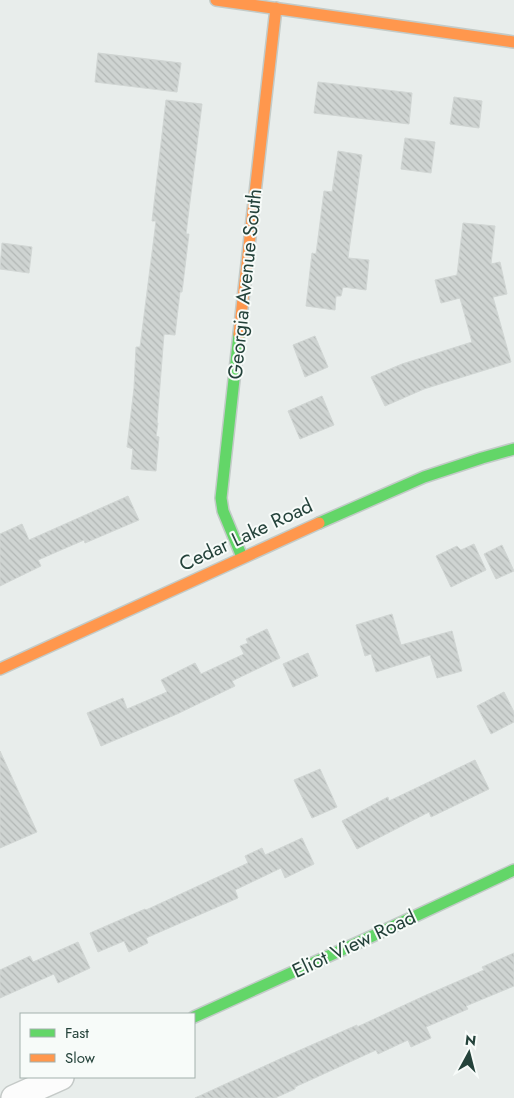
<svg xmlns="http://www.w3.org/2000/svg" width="514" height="1098" viewBox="0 0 514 1098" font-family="Jost,sans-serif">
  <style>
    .building { fill: url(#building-back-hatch); stroke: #d1d6d4 }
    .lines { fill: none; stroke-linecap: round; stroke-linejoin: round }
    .street-casing { stroke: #c5cac8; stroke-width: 28 }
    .fast-casing { stroke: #c3cbc8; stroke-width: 14 }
    .slow-casing { stroke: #c3cbc8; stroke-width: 14 }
    .street { stroke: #fcfcfc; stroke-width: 25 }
    .fast { stroke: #63d668; stroke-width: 11 }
    .slow { stroke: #ff974d; stroke-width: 11 }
    .labels { text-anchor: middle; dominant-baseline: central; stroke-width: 4; stroke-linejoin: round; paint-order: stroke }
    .street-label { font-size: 20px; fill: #24423a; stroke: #f7fbf9 }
  </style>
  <defs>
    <pattern id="building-back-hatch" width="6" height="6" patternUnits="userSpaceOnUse" patternTransform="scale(1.25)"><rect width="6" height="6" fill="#cfd4d2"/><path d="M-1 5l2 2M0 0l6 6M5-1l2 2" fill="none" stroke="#b2b7b5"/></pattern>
  </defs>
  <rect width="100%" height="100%" fill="#e8edeb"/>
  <path class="building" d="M98,53L181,63L177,92L95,82Z
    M318,82L412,93L409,124L314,113Z
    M454,97L482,101L479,128L450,124Z
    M166,100L202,104L186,234H189L182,292H180L175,335L164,334L157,423H158L156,436L159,437L156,471L131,469L133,449L127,447L134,388L136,347H140L156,221H152Z
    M405,138L435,142L431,173L401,169Z
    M338,151L362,155L348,258L369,260L366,290L343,287L341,296H336L335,310L306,306L312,253L316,254L324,191L332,192Z
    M463,223L495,226L491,264L500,262L507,294L493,297L511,362L424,389L385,406L371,377L402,364L472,342L460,298L441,303L435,280L457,275Z
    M2,243L32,247L29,273L0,269Z
    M315,336L328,367L305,377L293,345Z
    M322,396L334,425L300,439L288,411Z
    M128,496L139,520L85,543L84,540L38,560L41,566L0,586V534L22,524L29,540Z
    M474,544L486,570L451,587L436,556L457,546L461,550Z
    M502,545L514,571L496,579L484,554Z
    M392,614L401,645L452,631L462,671L437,678L430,655L376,672L371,654L365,656L356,625Z
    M267,629L280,658L232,681L235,686L177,714L101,746L87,713L123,698L127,709L167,692L161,680L195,663L201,674L244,654L240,646L248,643L246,639Z
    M308,653L318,676L293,687L283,664Z
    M504,692L514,712V722L491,734L477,706Z
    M0,751L37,832L0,848Z
    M475,760L489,789L431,817L429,812L357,849L342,821L388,797L389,801Z
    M320,769L337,807L312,818L294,780Z
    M302,838L314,864L285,878L281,868L235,890L238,898L146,938L148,943L129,952L124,941L98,952L90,933L145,909L146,910L248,863L245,856L262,848L265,855Z
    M78,942L90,968L58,983L54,974L0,998V970L30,956L33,962Z
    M514,953V986L466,1006L468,1009L426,1027L431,1038L411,1047L408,1040L378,1054L376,1050L295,1087V1089L275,1098H195L282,1058L357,1025V1027L424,996L484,970L482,967Z"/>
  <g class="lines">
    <defs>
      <path id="street" d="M14,1098L61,1077"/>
      <path id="fast" d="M239,334L221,498L223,511L242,557
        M319,523L424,477L482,458L514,449
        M194,1017L366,939L514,870"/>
      <path id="slow" d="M216,0L514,42
        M239,334L276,8
        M0,669L319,523"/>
    </defs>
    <use href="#street" class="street-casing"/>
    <use href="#fast" class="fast-casing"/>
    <use href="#slow" class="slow-casing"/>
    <use href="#street" class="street"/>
    <use href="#fast" class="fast"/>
    <use href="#slow" class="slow"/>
  </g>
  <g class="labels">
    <g class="street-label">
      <text transform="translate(245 284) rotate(-84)">Georgia Avenue South</text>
      <text transform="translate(246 535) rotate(-25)">Cedar Lake Road</text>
      <text transform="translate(354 944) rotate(-25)">Eliot View Road</text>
    </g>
  </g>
  <rect x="20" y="1013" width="175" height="65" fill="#f7fbf9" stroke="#a3b1ad"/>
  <rect x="30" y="1029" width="25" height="8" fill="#63d668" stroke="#a3b1ad"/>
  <text x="65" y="1038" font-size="15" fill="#24423a">Fast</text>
  <rect x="30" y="1054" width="25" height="8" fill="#ff974d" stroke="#a3b1ad"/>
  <text x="65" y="1063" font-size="15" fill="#24423a">Slow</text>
  <g transform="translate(469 1053) rotate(7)" stroke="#f7fbf9" stroke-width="4" paint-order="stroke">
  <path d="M0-4L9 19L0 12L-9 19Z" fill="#24423a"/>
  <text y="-8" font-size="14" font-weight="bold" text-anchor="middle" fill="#24423a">N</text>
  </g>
</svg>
